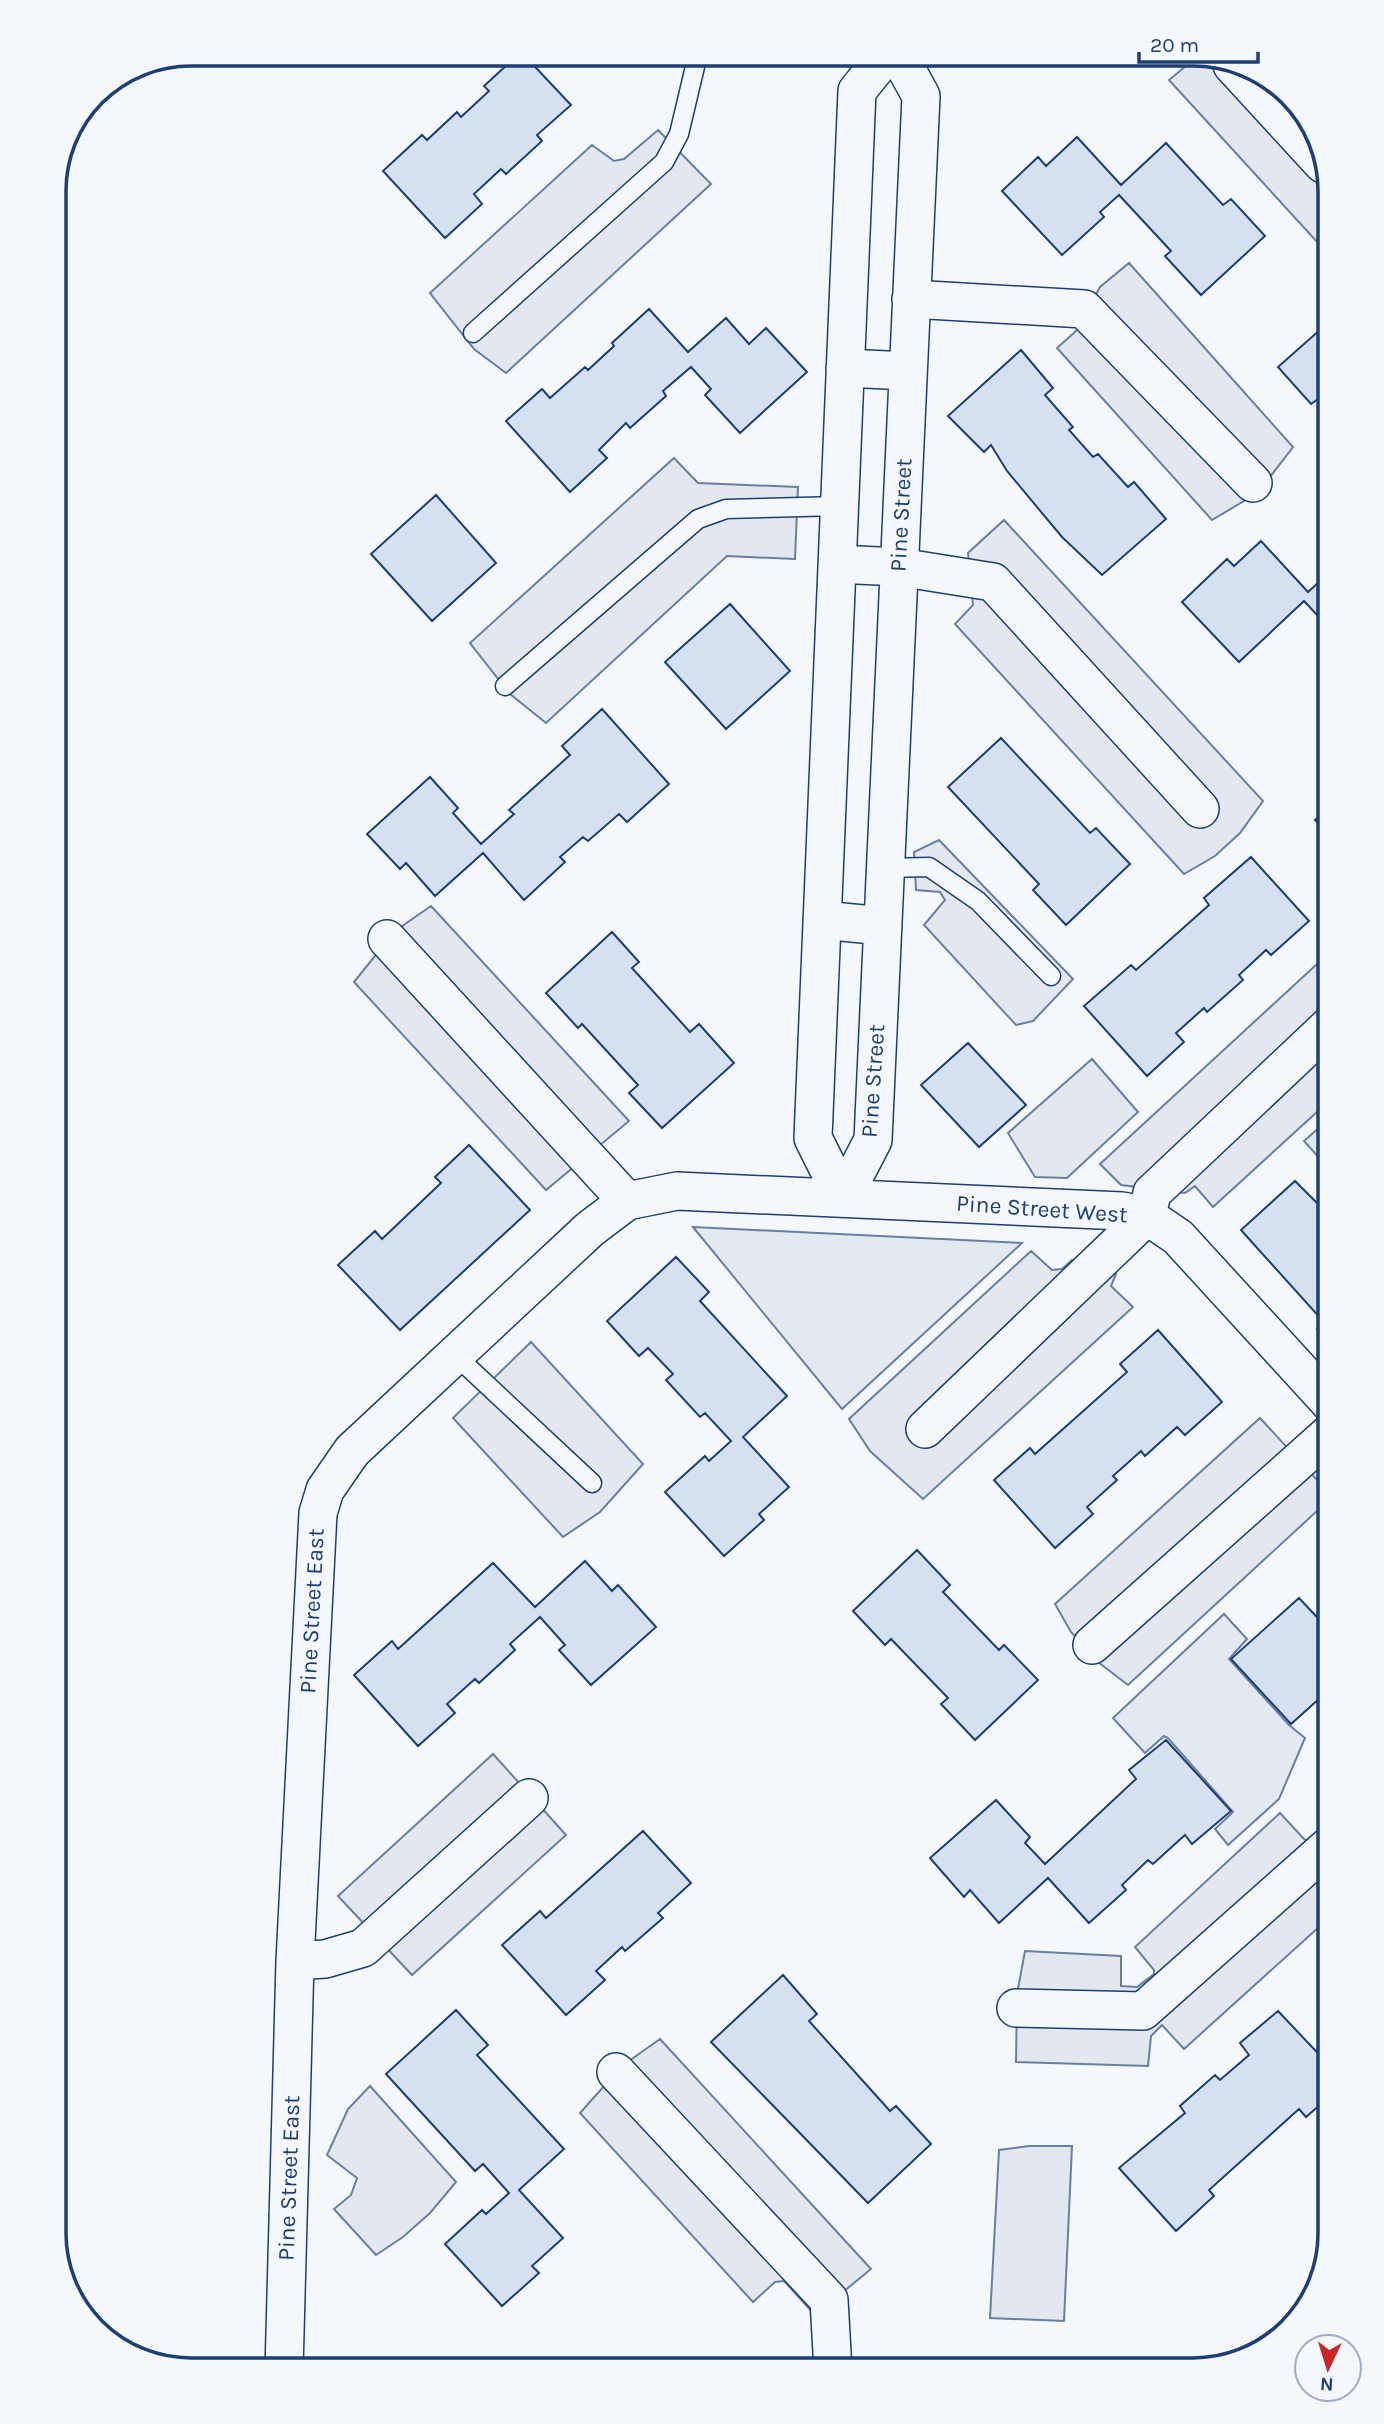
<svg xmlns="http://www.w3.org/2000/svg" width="1384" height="2424" viewBox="0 0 1384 2424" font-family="Karla,sans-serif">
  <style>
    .green { fill: #e3e9f0; stroke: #687fa3; stroke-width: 2 }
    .parking { fill: #e3e8f0; stroke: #687fa3; stroke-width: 2 }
    .building { fill: #d5e0f0; stroke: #1d3f73; stroke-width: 2 }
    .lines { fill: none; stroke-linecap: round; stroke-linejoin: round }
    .lane-casing { stroke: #1d3f73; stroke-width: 21 }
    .street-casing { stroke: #1d3f73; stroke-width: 40 }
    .lane { stroke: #f4f7fb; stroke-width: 18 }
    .street { stroke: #f4f7fb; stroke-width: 37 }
    .labels { text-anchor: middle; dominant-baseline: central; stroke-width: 5; stroke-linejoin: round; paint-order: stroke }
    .street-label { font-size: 23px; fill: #1d3f73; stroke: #f4f7fb }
    .rim { fill: none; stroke: #1d3f73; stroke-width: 3.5 }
  </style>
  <rect width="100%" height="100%" fill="#f4f7fb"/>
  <path class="green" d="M1330,1118V1170L1304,1141Z
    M693,1227L1022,1243L842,1409Z
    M1224,1614L1247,1639L1229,1659L1289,1725L1305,1738L1279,1799L1228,1845L1215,1829L1233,1812L1168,1738L1164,1736L1145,1753L1113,1718Z"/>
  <path class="parking" d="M1199,55L1269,78L1316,131L1330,192V256L1169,80Z
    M658,130L711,184L506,373L474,349L430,293L592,145L614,161L624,159Z
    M1129,263L1293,447L1270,477L1244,501L1212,520L1057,348L1076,331L1100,287Z
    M674,458L698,483L798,487L795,559L727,556L546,723L510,694L470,643Z
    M1004,520L1263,801L1240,833L1215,856L1184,874L955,624L973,605L968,553Z
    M939,840L1073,979L1033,1021L1016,1025L924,925L945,900L940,892L916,890L914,852Z
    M431,906L629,1121L546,1190L354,982L395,931Z
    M1330,952V1100L1213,1207L1195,1186L1185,1193L1121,1185L1100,1164Z
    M1092,1059L1138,1112L1067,1178L1035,1177L1008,1133Z
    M1031,1251L1052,1270L1062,1269L1072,1260L1116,1274L1111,1286L1133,1307L923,1499L870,1451L849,1419Z
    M531,1342L643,1464L600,1512L563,1537L453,1418Z
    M1260,1418L1330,1494V1499L1128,1685L1098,1662L1071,1632L1055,1604Z
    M493,1754L566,1835L412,1975L338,1896Z
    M1280,1813L1304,1839L1330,1853V1917L1184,2049L1162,2025L1151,2036L1148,2066L1016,2062L1017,1994L1025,1951L1121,1956V1986L1137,1987L1154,1974V1970L1135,1947Z
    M660,2039L871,2269L815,2315L784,2281L775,2282L753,2302L580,2113L622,2066Z
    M370,2086L456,2182L430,2213L403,2237L376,2255L334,2209L351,2195L357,2178L327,2155L348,2109Z
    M1029,2146H1072L1064,2321L990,2318L999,2150Z"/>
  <path class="building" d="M519,54H523L571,105L537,135L542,141L506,174L501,169L474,194L482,204L445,238L383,171L422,135L427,140L457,112L461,117L489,91L484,86Z
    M1077,137L1121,185L1166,143L1223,205L1231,199L1265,236L1201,295L1165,256L1171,251L1119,195L1100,212L1104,217L1062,255L1002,191L1038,157L1046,166Z
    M649,309L688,352L726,318L749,344L766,328L807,372L740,433L705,395L711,389L691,367L663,391L666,396L630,428L626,423L599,450L607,458L570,492L506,421L542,389L550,398L585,367L588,370L614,346L612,343Z
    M1330,321V412L1318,399L1311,404L1278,367Z
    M1021,350L1053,388L1045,395L1073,427L1069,430L1093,457L1098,454L1128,487L1134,482L1166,519L1102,575L1062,537L1007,471L991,445L984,452L948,416Z
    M436,495L496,563L432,621L371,554Z
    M1261,541L1308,592L1330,572V629L1304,601L1239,662L1182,602L1227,559L1234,566Z
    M730,604L790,671L726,729L665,662Z
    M602,709L669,784L627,822L619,814L588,841L583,837L560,857L565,862L524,900L483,853L435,896L406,863L400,869L367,834L430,777L458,808L453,813L481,844L514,814L509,810L570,755L562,746Z
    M1001,738L1090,833L1096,828L1130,864L1066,925L1033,890L1039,884L948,787Z
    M1330,806V836L1315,820Z
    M1251,857L1309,921L1271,955L1266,950L1239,975L1243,980L1207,1012L1204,1008L1176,1033L1184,1042L1147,1076L1084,1006L1131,965L1136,970L1209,905L1204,898Z
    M612,932L639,962L632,968L690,1032L699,1024L734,1063L662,1128L629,1093L638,1085L582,1024L578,1028L546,993Z
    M968,1043L1026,1105L979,1147L921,1085Z
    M469,1145L530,1210L400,1330L338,1265L375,1231L382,1239L441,1183L435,1177Z
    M1295,1181L1325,1211L1330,1209V1343L1317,1329L1323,1321L1241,1230Z
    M676,1257L709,1292L700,1301L787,1396L743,1437L789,1487L759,1514L764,1520L724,1556L665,1492L705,1456L709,1461L731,1441L705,1413L700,1417L666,1380L673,1374L648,1348L639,1356L607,1321Z
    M1158,1330L1222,1402L1185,1435L1177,1427L1145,1456L1141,1451L1113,1476L1117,1480L1087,1507L1093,1514L1055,1548L994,1480L1030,1448L1035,1454L1127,1372L1120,1364Z
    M917,1550L950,1585L943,1592L999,1650L1004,1645L1038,1680L975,1740L941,1704L948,1698L891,1639L885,1645L853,1611Z
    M585,1561L612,1591L618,1585L656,1627L591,1685L559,1650L565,1645L540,1617L510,1644L515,1650L479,1683L475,1679L447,1704L455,1713L418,1746L354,1675L392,1641L398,1649L493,1563L535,1607Z
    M1299,1598L1330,1631V1689L1291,1724L1231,1659Z
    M1166,1740L1231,1811L1192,1844L1185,1835L1153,1864L1148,1860L1122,1885L1126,1890L1089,1923L1048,1878L999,1923L970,1890L964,1897L930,1858L996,1800L1030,1837L1025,1843L1045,1864L1136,1779L1129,1770Z
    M643,1831L691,1883L658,1913L663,1918L625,1951L622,1947L596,1971L605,1980L566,2015L502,1945L540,1911L546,1918Z
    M783,1975L817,2014L809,2021L890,2111L896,2106L931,2144L868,2203L711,2042Z
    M456,2010L488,2045L477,2055L564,2149L519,2190L563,2238L532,2266L539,2273L502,2306L445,2244L482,2210L486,2214L509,2193L483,2164L475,2171L386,2074Z
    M1278,2011L1330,2066V2096L1306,2117L1299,2109L1209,2190L1214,2196L1176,2231L1119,2168L1185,2113L1180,2106L1215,2075L1220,2080L1249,2055L1240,2043Z"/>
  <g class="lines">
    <defs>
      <path id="lane" d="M473,333L664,162L679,134L698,54
        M505,686L698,519L726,509L840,506
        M885,868L929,867L978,901L1051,976
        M455,1355L592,1483"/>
      <path id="street" d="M1232,65L1323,164
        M911,299L1084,309L1253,483
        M845,368L908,371
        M837,564L899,567L993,582L1200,809
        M822,920L883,926
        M387,939L627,1201
        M843,1198L813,1138L857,91L887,54
        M843,1198L873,1140L921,96L898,54
        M925,1429L1147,1216L1152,1193L1330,1025
        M1092,1645L1330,1433
        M295,1961L325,1959L363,1948L529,1798
        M1016,2008L1143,2011L1330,1845
        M616,2072L829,2300L833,2370
        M284,2370L295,1961L318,1513L325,1490L352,1451L590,1229L627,1201L677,1191L1122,1211L1147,1216L1178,1237L1330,1403"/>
    </defs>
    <use href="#lane" class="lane-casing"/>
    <use href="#street" class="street-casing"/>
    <use href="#lane" class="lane"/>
    <use href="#street" class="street"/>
  </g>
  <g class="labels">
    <g class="street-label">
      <text transform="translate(901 515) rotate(-87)">Pine Street</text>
      <text transform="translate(873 1081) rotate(-86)">Pine Street</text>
      <text transform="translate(1042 1209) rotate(4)">Pine Street West</text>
      <text transform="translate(312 1611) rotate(-87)">Pine Street East</text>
      <text transform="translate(289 2178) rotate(-88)">Pine Street East</text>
    </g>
  </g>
  <path d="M0 0H1384V2424H0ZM191 66H1193A125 125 0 0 1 1318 191V2233A125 125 0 0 1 1193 2358H191A125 125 0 0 1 66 2233V191A125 125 0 0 1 191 66Z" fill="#f4f7fb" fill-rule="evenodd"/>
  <path class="rim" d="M191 66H1193A125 125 0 0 1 1318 191V2233A125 125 0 0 1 1193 2358H191A125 125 0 0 1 66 2233V191A125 125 0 0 1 191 66Z"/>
  <g transform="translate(1328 2368) rotate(184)"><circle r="33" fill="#f4f7fb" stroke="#9eadc5" stroke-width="2"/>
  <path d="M0-5L12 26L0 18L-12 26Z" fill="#c62828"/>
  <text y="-10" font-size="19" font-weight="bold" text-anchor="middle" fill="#1d3f73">N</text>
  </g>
  <path d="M1139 52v10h119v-10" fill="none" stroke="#1d3f73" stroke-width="3.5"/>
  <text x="1150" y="52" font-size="21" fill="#1d3f73" stroke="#f4f7fb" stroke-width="5" paint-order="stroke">20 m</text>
</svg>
